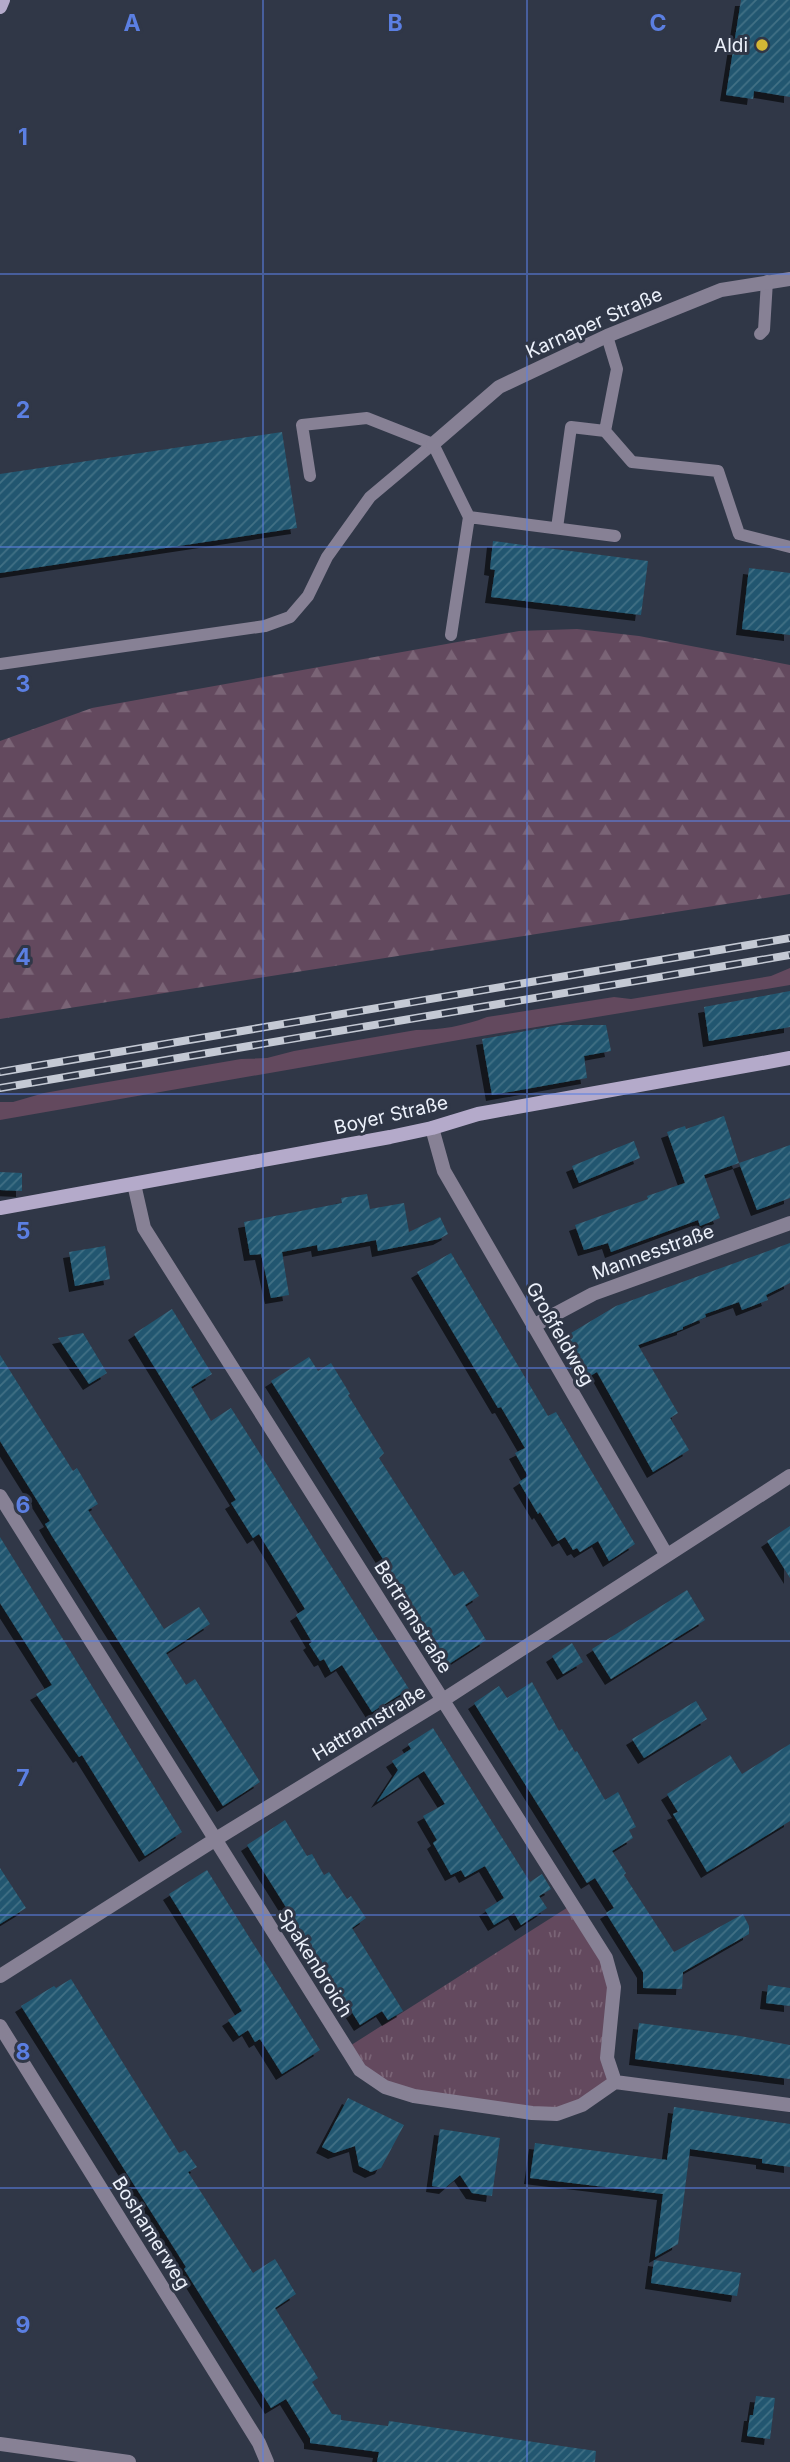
<svg xmlns="http://www.w3.org/2000/svg" width="790" height="2462" viewBox="0 0 790 2462" font-family="Inter,sans-serif">
  <style>
    .grass { fill: #63495e }
    .forest { fill: url(#forest-firs) }
    .park { fill: url(#park-tufts) }
    .building { fill: url(#building-hatch); filter: url(#shadow) }
    .lines { fill: none; stroke-linecap: round; stroke-linejoin: round }
    .lane { stroke: #878195; stroke-width: 12 }
    .street { stroke: #878195; stroke-width: 14 }
    .secondary { stroke: #b4aaca; stroke-width: 14 }
    .rail-casing { stroke: #c4c9d4; stroke-width: 8 }
    .rail { stroke: #303747; stroke-width: 5; stroke-dasharray: 16; stroke-linecap: butt }
    .grid { fill: none; stroke: #5b7fe2; stroke-width: 2; stroke-opacity: 0.55 }
    .poi-dot { fill: #d3b635; stroke: #303747; stroke-width: 2.5 }
    .labels { text-anchor: middle; dominant-baseline: central; stroke-width: 6; stroke-linejoin: round; paint-order: stroke }
    .poi-label { font-size: 19px; fill: #ecf1fb; stroke: #303747; text-anchor: end }
    .street-label { font-size: 19px; fill: #ecf1fb; stroke: #303747 }
    .grid-label { font-size: 23px; text-anchor: middle; font-weight: bold; fill: #5b7fe2; stroke: #303747; stroke-width: 6; stroke-linejoin: round; paint-order: stroke }
  </style>
  <defs>
    <pattern id="forest-firs" width="22" height="20" patternUnits="userSpaceOnUse" patternTransform="scale(1.75)"><rect width="22" height="20" fill="#63495e"/><path d="M5 1l3.5 6h-7zM16 11l3.5 6h-7z" fill="#7a6476"/></pattern>
    <pattern id="park-tufts" width="24" height="20" patternUnits="userSpaceOnUse" patternTransform="scale(1.75)"><rect width="24" height="20" fill="#63495e"/><path d="M3 7l-1-3M5 7V3M7 7l1-3M15 17l-1-3M17 17v-4M19 17l1-3" fill="none" stroke="#7a6476"/></pattern>
    <pattern id="building-hatch" width="6" height="6" patternUnits="userSpaceOnUse" patternTransform="scale(1.75)"><rect width="6" height="6" fill="#225770"/><path d="M-1 1l2-2M0 6l6-6M5 7l2-2" fill="none" stroke="#427085"/></pattern>
    <filter id="shadow"><feDropShadow dx="-6" dy="6" stdDeviation="0" flood-color="#0009"/></filter>
  </defs>
  <rect width="100%" height="100%" fill="#303747"/>
  <path class="grass" d="M790,968V985L476,1037L0,1120V1102H13L44,1093L241,1059L267,1058L294,1051L416,1030C440,1030 464,1026 487,1017L614,997L631,999L771,976Z"/>
  <path class="forest" d="M577,629L639,636L790,665V894L0,1019V741L92,708L519,631Z"/>
  <path class="park" d="M573,1904L614,1987L608,2058L615,2082L557,2114L385,2087L345,2049Z"/>
  <path class="building" d="M741,0H790V97L754,91L753,99L726,95Z
    M282,432L297,528L0,573V474Z
    M493,541L648,561L641,615L491,597L495,570L490,569Z
    M749,568L790,573V635L742,629Z
    M790,991V1027L709,1041L704,1007Z
    M559,1025H606L611,1051L584,1056L587,1078L492,1095L482,1039Z
    M724,1116L739,1163L790,1145V1198L757,1210L739,1163L704,1175L720,1218L700,1226L698,1220L611,1252L608,1243L584,1250L575,1225L648,1199L647,1196L685,1183L667,1132L685,1126L686,1129Z
    M634,1141L640,1158L579,1183L572,1166Z
    M0,1172L22,1173V1191L0,1190Z
    M367,1194L370,1209L404,1203L409,1232L440,1217L448,1234L439,1239L378,1251L376,1240L318,1251L317,1245L282,1252L289,1295L271,1298L261,1254L250,1255L244,1222L342,1203L341,1198Z
    M790,1243V1283L766,1295L768,1300L742,1310L739,1302L705,1314L706,1317L683,1327V1329L638,1345L678,1413L670,1418L689,1450L653,1472L597,1372L590,1376L566,1336L616,1306Z
    M105,1246L110,1279L75,1286L69,1252Z
    M451,1253L548,1416L556,1412L635,1544L609,1561L598,1541L580,1552L577,1548L573,1550L565,1537L558,1541L540,1512L538,1514L519,1482L528,1476L515,1453L525,1448L501,1407L498,1408L417,1272Z
    M172,1309L212,1374L191,1387L211,1421L231,1408L409,1689L372,1712L342,1665L331,1672L324,1659L320,1661L309,1644L312,1642L296,1615L305,1609L259,1534L253,1538L231,1503L236,1500L134,1334Z
    M83,1333L107,1373L89,1384L58,1338Z
    M0,1355L73,1471L77,1468L98,1504L88,1510L164,1629L199,1607L210,1624L166,1653L186,1685L195,1679L260,1782L223,1806L52,1536L45,1524L50,1521L0,1441Z
    M309,1357L318,1371L331,1363L350,1394L348,1395L384,1453L379,1458L454,1576L463,1571L479,1596L465,1605L486,1640L449,1664L271,1381Z
    M790,1526V1578L767,1541Z
    M0,1537L182,1832L145,1856L82,1755L79,1757L36,1694L52,1685L0,1603Z
    M687,1590L705,1620L611,1679L592,1649Z
    M572,1643L583,1662L563,1674L552,1656Z
    M532,1682L559,1731L562,1729L575,1752L577,1751L605,1800L618,1792L636,1827L629,1830L633,1838L612,1851L626,1873L624,1875L674,1952L743,1914L749,1926V1934L683,1972L682,1989L643,1988V1972L606,1913L614,1908L595,1878L587,1883L474,1703L499,1686L507,1698Z
    M696,1701L707,1719L644,1758L632,1739Z
    M433,1728L530,1882L542,1874L551,1889L539,1896L547,1908L521,1925L514,1913L494,1925L485,1910L504,1898L485,1866L465,1877L461,1870L451,1875L433,1843L437,1840L423,1816L445,1804L424,1771L377,1802L398,1770L392,1761L411,1749L408,1744Z
    M790,1744V1821L707,1872L673,1814L678,1812L667,1794L730,1755L742,1774Z
    M285,1820L307,1856L312,1854L324,1875L329,1872L347,1899L351,1896L366,1918L352,1928L403,2011L388,2020L382,2011L360,2025L247,1845Z
    M0,1868L26,1908L0,1924Z
    M207,1870L320,2050L282,2074L260,2039L255,2042L248,2030L239,2036L228,2020L242,2011L169,1894Z
    M71,1979L179,2153L185,2150L197,2167L188,2172L253,2273L275,2259L296,2294L275,2308L318,2378L312,2382L332,2414L341,2415V2420L388,2426L389,2421L596,2451L595,2462H377L379,2452L310,2443V2438L286,2399L271,2408L184,2269L186,2267L21,2006L54,1986L56,1988Z
    M768,1985L790,1988V2006L766,2003Z
    M639,2023L740,2036L790,2045V2079L635,2059Z
    M348,2098L404,2125L381,2168L371,2172L359,2166L355,2146L334,2153L322,2147Z
    M674,2107L790,2124V2167L762,2163V2159L690,2149L678,2244L655,2257L663,2194L530,2178L535,2143L667,2160Z
    M440,2129L500,2138L492,2196L472,2193L460,2175L445,2188L432,2186Z
    M654,2260L741,2273L737,2296L651,2283Z
    M756,2396L775,2398L770,2439L747,2436L750,2415H753Z"/>
  <g class="lines">
    <path class="lane" d="M760,334L764,330L767,281
      M605,431L632,462L718,471L739,534L790,547
      M310,476L302,425L367,418L433,444L469,517L615,536
      M557,528L571,427L605,431L617,369L607,336
      M451,635L469,517
      M0,664L265,626L290,617L308,596L327,557L370,497L433,444"/>
    <path class="street" d="M433,444L499,387L607,336L721,290L790,279
      M432,1128L444,1171L666,1554
      M134,1184L144,1228L606,1958L614,1987L607,2058L615,2082
      M533,1326L593,1294L790,1223
      M0,1496L360,2070L385,2087L414,2096L532,2113L557,2114L582,2105L615,2082L790,2105
      M0,1976L216,1839L443,1700L790,1476
      M0,2026L259,2443L267,2462
      M0,2444L129,2462"/>
    <path class="secondary" d="M0,7L3,0
      M0,1208L390,1137L432,1128L478,1114L790,1058"/>
    <defs>
      <path id="rail" d="M0,1072L790,938
        M0,1088L790,955"/>
    </defs>
    <use href="#rail" class="rail-casing"/>
    <use href="#rail" class="rail"/>
  </g>
  <path class="grid" d="M263,0V2462M527,0V2462M0,274H790M0,547H790M0,821H790M0,1094H790M0,1368H790M0,1641H790M0,1915H790M0,2188H790"/>
  <circle class="poi-dot" cx="762" cy="45" r="7"/>
  <g class="labels">
    <g class="poi-label">
      <text x="748" y="45">Aldi</text>
    </g>
    <g class="street-label">
      <text transform="translate(594 323) rotate(-24)">Karnaper Straße</text>
      <text transform="translate(391 1115) rotate(-13)">Boyer Straße</text>
      <text transform="translate(653 1252) rotate(-20)">Mannesstraße</text>
      <text transform="translate(560 1334) rotate(60)">Großfeldweg</text>
      <text transform="translate(413 1617) rotate(58)">Bertramstraße</text>
      <text transform="translate(369 1723) rotate(-31)">Hattramstraße</text>
      <text transform="translate(315 1963) rotate(58)">Spakenbroich</text>
      <text transform="translate(151 2233) rotate(58)">Boshamerweg</text>
    </g>
  </g>
  <g class="grid-label">
    <text x="132" y="31">A</text>
    <text x="395" y="31">B</text>
    <text x="658" y="31">C</text>
    <text x="23" y="145">1</text>
    <text x="23" y="418">2</text>
    <text x="23" y="692">3</text>
    <text x="23" y="965">4</text>
    <text x="23" y="1239">5</text>
    <text x="23" y="1513">6</text>
    <text x="23" y="1786">7</text>
    <text x="23" y="2060">8</text>
    <text x="23" y="2333">9</text>
  </g>
</svg>
